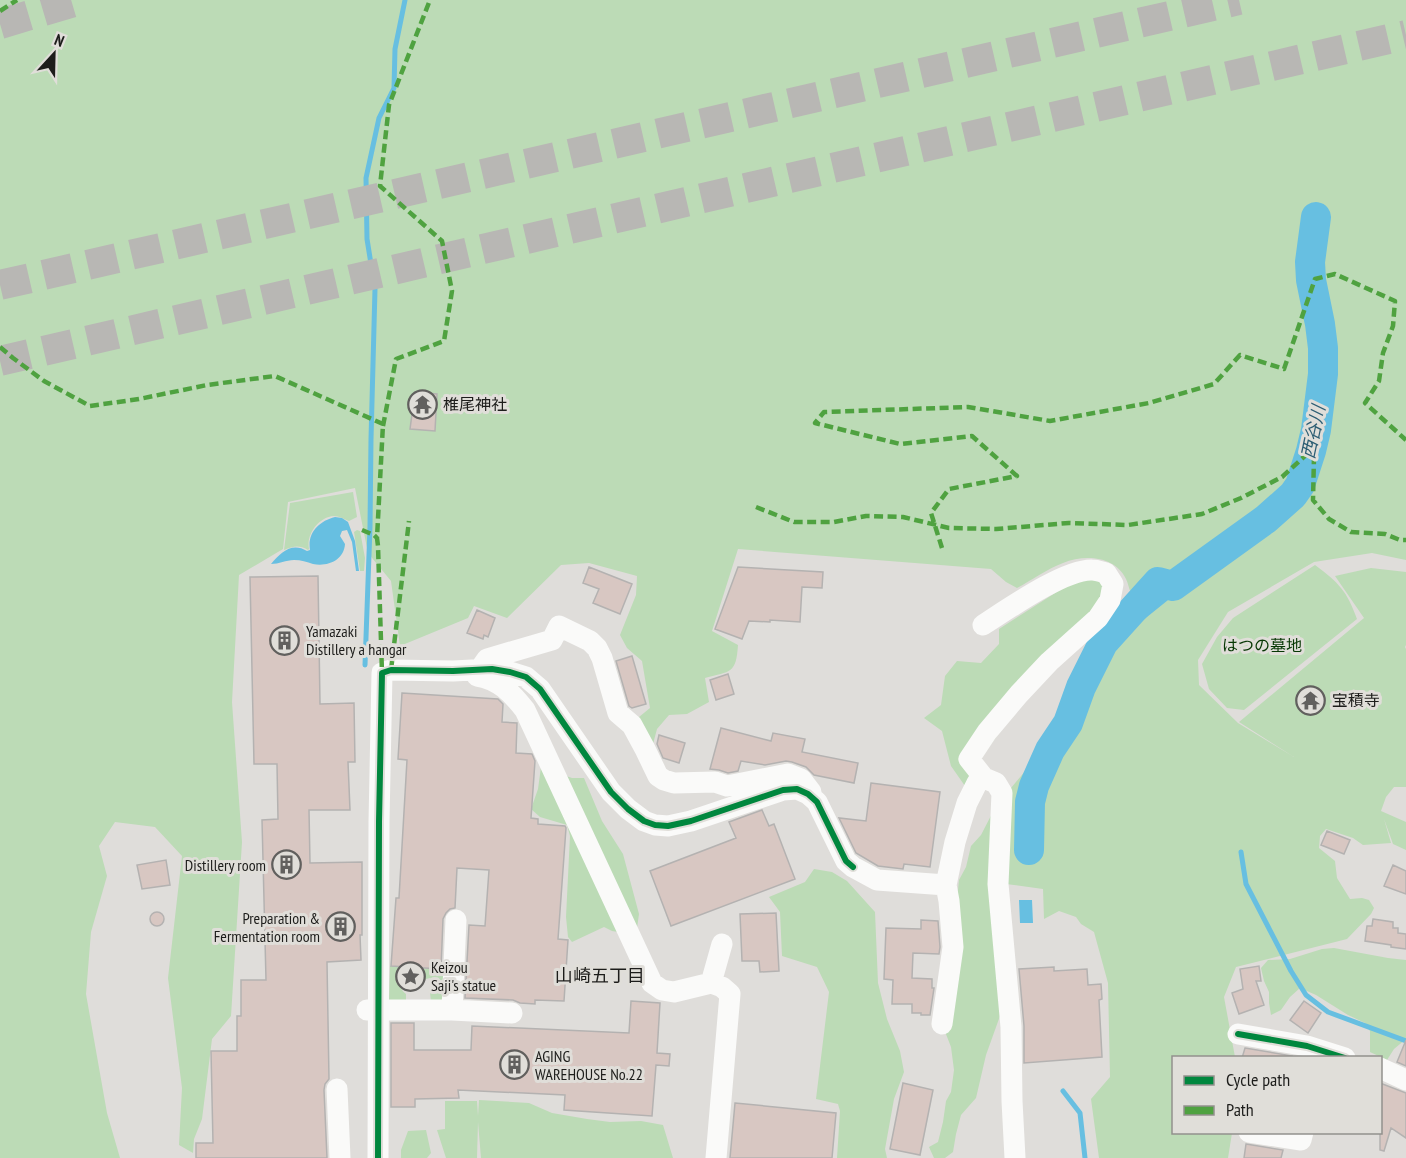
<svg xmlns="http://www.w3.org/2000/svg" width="1406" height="1158" viewBox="0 0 1406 1158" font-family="'PT Sans Narrow','Noto Sans JP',sans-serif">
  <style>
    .green { fill: #bcdbb6 }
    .water { fill: #67bfe1 }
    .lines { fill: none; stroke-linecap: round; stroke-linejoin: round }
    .stream { stroke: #67bfe1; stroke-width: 5 }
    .river { stroke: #67bfe1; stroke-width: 30 }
    .building { fill: #d8c7c2; stroke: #b4b2b1; stroke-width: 1.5 }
    .highway-tunnel { stroke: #b8b7b4; stroke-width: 30; stroke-dasharray: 30 15; stroke-linecap: butt }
    .minor { stroke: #fafaf9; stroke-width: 21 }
    .quiet { stroke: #4fa240; stroke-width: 4.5; stroke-dasharray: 9 4.5; stroke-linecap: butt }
    .cycleway-casing { stroke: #e0ded9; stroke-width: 10 }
    .cycleway { stroke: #00873e; stroke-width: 6 }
    .labels { text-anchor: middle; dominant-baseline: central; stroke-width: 6; stroke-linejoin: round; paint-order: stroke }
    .poi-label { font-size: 16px; fill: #1d1d1b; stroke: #e0ded9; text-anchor: start }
    .park-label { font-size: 16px; fill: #073804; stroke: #e0ded9 }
    .water-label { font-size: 18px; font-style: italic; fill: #2c5d73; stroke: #e0ded9 }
    .neighbourhood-label { font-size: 18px; fill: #1d1d1b; stroke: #e0ded9 }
  </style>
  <rect width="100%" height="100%" fill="#dfddda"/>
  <path class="green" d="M0,0H1406V560L1372,553L1314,562L1228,612L1198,660L1199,685L1238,723L1294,757L1239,722L1364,618L1335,576L1371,568L1406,572V645L1405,647L1406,649V787H1394L1386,797L1381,811L1406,822V850L1393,844L1384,819L1391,843L1363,845L1353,838L1326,829L1320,836L1319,848L1335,861L1337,878L1350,899L1362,898L1369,900L1374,908L1371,914L1347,939L1236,967L1224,997L1235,1057L1174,1058V1132L1232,1133L1228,1158H1099L1091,1099L1110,1077L1108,983L1094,932L1081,924L1076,917L1059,911L1044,919L1043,889L1006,884L1007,819L1011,788L1072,715L1082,698L1094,652L1124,609L1131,593C1129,589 1128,583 1126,579C1115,556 1085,554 1063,563C1047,569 1032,580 1017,588L1006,582L991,569L738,549L712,631L738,645C736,674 731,671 705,678L709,702L687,714L669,715L657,729L653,744L644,733L639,717L650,708L642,661L627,648L620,635L636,595L637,576L589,563L561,565L507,618L474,606L468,618L400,646L391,581L368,553L355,488L288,502L283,549L239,575L232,702L242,842L231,1016L212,1039L202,1119L194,1139L193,1153L179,1145L182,1088L168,978L182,856L155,827L115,822L99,846L107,876L91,932L86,994L107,1113L120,1158H0Z
    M353,492L357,517L349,521C344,519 339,516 334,516C318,517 306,535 309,549L308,550C299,545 294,546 284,550L290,503Z
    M357,530L360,531L365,558L364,571H360L354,532Z
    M1315,565C1339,583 1347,591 1357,619L1244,710L1227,708L1209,689L1202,664L1217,637L1233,618Z
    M1091,577L1101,580L1104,586L1103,597L1076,627L970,773L965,786L951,766L942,731L924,718L941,705L945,676L957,661L981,663L999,644V629L1063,588Z
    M541,767L572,778H584L602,821L623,854L639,914L636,935L612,931L604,927L572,942L568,937L566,917L570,836L567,825L540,817L531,809L538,789Z
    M998,802L1000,1016L986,1055L976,1098L961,1115L956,1134L953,1152L945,1158H934L929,1147L938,1142L943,1122L946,1101L951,1092L954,1070L951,1047L944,1029L959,880L966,867L971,846L981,835Z
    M814,869L832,872L847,881L875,912L878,983L887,1019L900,1051L904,1072L894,1099L885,1149L887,1158H837L840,1111L838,1104L816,1099L829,992L817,967L782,956L780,912L769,897L805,882Z
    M1334,948L1388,958L1406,960V1039L1394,1049L1387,1060L1370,1052V1031L1365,1023L1348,1015L1316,995L1300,988L1290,997L1281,1010L1271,1015L1269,1003V992L1264,981L1261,968L1268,960L1290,959L1322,949Z
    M390,966L449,970L448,994L442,1000L431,1001L430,993C436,992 437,989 437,984L440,983H437L430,978L426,979L422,983H417V974H400C399,982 399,989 406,994V1001H389Z
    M479,1100L529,1103L552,1113L587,1119L610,1122L641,1121L663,1125L673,1158H481L478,1122L477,1158H446L437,1130L445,1129V1101H477L478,1116Z
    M426,1130L431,1153L427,1158H401V1150L408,1131Z"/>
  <path class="water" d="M335,517L342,518L348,522L355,541L359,571H356L352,542L347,530L342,531L340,536L345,544C344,560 328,567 313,564C307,562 301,560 294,560C286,560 279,564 271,564C281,552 292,542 307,551L310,550C307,533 319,521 335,517Z
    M1019,900H1032L1033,923H1020Z"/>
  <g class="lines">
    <path class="stream" d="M1098,652L1107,646L1169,596L1173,586
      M365,665L370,527L371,439L375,289L367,239L366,178L379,118L394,88L395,49L405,0
      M1241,852L1246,884L1291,971L1306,995L1328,1012L1406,1041
      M1063,1091L1080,1113L1085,1158"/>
    <path class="river" d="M1029,850L1030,802L1034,786L1050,750L1068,723L1081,687L1103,643L1158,582L1173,586L1266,519L1293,495L1300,485L1311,451L1316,430L1323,374V348L1320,324L1311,280L1310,262L1316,217"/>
  </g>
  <path class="building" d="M415,392L437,394L435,431L410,429Z
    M589,567L632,584L620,614L593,603L599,589L583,583Z
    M738,567L823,572L822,588L802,587L800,622L770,620V622L749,621L742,639L715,629Z
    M318,576L320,704L354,703L355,762H348L350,810H309L310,863L362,862V935H360L361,960L327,962L329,1079L325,1084L324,1090L327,1158H196V1143H213L211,1051H237V1016H241V980H266L262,820L278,819L277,764H254L250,577Z
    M477,610L495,618L488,637L484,635L483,639L467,633Z
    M632,656L646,704L632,708L629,706L616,661Z
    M728,674L734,694L716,700L710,680Z
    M402,693L498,699L503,704L502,722L517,723L516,753L532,754L535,761L531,818L538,819V824L565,826L566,828L558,939L568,940L564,1001L535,1000V1004L520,1003L513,1000L465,998L469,925L485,926L489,870L457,868L455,908L450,909L446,913L443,919L441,969L391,966L396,898H399L407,760L398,759Z
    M721,728L771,741L773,733L805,739L802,752L858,763L854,783L814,775L806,767L792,762L786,761L765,765L741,761L738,771L728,773L719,770L710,769Z
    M659,735L685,743L679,763L663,758L657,744Z
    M871,783L940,792L930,867L904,864L903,869L878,866L856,853L839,818L866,821Z
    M762,810L769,826L774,824L795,879L671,926L650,871L736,838L729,822Z
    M1327,831L1350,840L1344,854L1321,845Z
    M166,860L170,885L142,889L137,865Z
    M1393,865L1406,871V894L1384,886Z
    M150 919a7 7 0 1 1 14 0a7 7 0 1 1-14 0Z
    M776,913L779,971L760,972L759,961H742L740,914Z
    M1373,919L1393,922V928H1398V933L1406,934V949L1391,947V945L1365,941L1367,926H1372Z
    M921,920L938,921L940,947L939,954L913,953L912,978L932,979V988H934L930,1015H921V1013H912V1004H892L893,980L884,979L886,928L921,929Z
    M1259,966L1261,981H1256L1264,1005L1239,1014L1232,993L1243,989L1240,969Z
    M1054,967V971L1087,969L1088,985L1101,984L1102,999L1099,1000L1102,1057L1024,1063V1026L1019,969Z
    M631,1001L660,1003L657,1053L670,1054L669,1066L656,1065L652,1116L564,1110L565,1095L458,1090L459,1098L415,1099V1107H391V1023H414V1050H471L472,1026L629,1033Z
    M1304,1001L1321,1013L1308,1033L1290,1020Z
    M1406,1040V1066L1397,1062Z
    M1245,1048L1292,1056L1291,1058H1242Z
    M903,1083L933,1090L920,1155L890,1149Z
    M1380,1083L1406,1093V1138L1391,1128L1384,1151L1380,1150Z
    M735,1103L836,1113L832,1158H730Z
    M1246,1144L1283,1150L1281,1158H1244Z"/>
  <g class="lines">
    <path class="highway-tunnel" d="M0,24L81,0
      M0,285L1239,0
      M0,361L1406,35"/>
    <path class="minor" d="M983,625C1008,609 1065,569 1092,570C1097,570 1102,572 1106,573L1113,584L1110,600L1098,618L1049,662L1019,694L987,732L969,759L984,778
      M480,669L487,659L552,640L559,626L590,641L597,648L602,658L618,713L632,725L645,749L658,776L664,780L674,783L715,782L727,786L788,774L801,779L811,792
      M477,676C498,679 512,693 525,710L652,983L662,990L674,992L711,983L722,987L730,994L716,1158
      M711,983L722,944
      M367,1010H452L512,1013
      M452,1010L456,920
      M942,1024L953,947L949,901L946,885L955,842L967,803L977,783L984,778L996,783L1002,793L998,884L1011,1027L1012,1101L1015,1158
      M1238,1034L1307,1046L1345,1058
      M1380,1068L1406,1080
      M337,1089L340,1158
      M1249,1132L1301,1140L1303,1132
      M378,1158L379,822L382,673L391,670L453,671L492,669L510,672L526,677L540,689L611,792L628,809L644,821L655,825L668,826L691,821L783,790L797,789L808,794L817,802L846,861L853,867L877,880L946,885"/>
    <path class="quiet" d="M0,11L17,0
      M0,347L13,358L44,381L90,406L139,399L207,385L275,376L383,424L377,538L378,546L382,673
      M383,426L396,359L444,341L452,291L442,241L380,186L389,105L430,0
      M756,507L794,522H834L866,516L903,517L949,528L996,529L1069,523L1128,525L1202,514L1241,498L1282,477L1307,454L1314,456L1313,500L1329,519L1351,532L1385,534L1400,540H1406
      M362,530L374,535L377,538
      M942,548L931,513L949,489L1017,476L972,436L900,444L815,423L824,412L968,407L1050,421L1149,403L1214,384L1240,355L1284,369L1315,279L1335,274L1395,301L1393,326L1383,353L1379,381L1365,403L1406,440
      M391,670L409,521"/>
    <defs>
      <path id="cycleway" d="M1238,1034L1307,1046L1345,1058
        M378,1158L379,822L382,673L391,670L453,671L492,669L510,672L526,677L540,689L611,792L628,809L644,821L655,825L668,826L691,821L783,790L797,789L808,794L817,802L846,861L853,867"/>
    </defs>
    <use href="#cycleway" class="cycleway-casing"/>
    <use href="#cycleway" class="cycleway"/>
  </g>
  <defs>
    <symbol id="temple-ring" viewBox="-11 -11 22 22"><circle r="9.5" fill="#e0ded9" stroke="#61605e" stroke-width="1.5"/><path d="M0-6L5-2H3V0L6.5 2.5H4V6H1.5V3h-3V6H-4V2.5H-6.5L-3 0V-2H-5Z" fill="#61605e"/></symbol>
    <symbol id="building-ring" viewBox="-11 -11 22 22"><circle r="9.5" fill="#e0ded9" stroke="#61605e" stroke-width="1.5"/><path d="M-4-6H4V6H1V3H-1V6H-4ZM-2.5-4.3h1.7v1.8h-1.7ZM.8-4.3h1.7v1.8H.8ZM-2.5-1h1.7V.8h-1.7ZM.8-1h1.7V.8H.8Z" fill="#61605e"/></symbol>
    <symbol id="sight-ring" viewBox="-11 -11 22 22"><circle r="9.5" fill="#e0ded9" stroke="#61605e" stroke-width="1.5"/><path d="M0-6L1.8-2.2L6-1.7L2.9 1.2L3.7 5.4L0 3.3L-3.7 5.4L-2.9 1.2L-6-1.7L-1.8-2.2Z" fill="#61605e"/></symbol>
  </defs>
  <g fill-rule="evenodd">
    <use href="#temple-ring" x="406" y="388" width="33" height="33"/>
    <use href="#building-ring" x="268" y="624" width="33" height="33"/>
    <use href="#temple-ring" x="1294" y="684" width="33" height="33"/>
    <use href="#building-ring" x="270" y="848" width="33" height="33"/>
    <use href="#building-ring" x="324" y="910" width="33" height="33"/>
    <use href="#sight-ring" x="394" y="960" width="33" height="33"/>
    <use href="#building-ring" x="498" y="1048" width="33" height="33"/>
  </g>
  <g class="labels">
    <g class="poi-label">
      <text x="443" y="404">椎尾神社</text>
      <text x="306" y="631">Yamazaki<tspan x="306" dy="18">Distillery a hangar</tspan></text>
      <text x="1332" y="700">宝積寺</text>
      <text x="266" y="865" text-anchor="end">Distillery room</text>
      <text x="320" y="918" text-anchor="end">Preparation &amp;<tspan x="320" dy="18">Fermentation room</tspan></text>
      <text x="431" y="967">Keizou<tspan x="431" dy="18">Saji's statue</tspan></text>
      <text x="535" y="1056">AGING<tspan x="535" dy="18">WAREHOUSE No.22</tspan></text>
    </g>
    <g class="park-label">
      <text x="1262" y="645">はつの墓地</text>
    </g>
    <g class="water-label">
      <text transform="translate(1313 432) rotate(-78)">西谷川</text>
    </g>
    <g class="neighbourhood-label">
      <text x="600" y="975">山崎五丁目</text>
    </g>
  </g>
  <rect x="1172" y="1056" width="210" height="78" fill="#e0ded9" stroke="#92918d" stroke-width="1.5"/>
  <rect x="1184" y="1076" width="30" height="9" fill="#00873e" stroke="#92918d" stroke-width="1.5"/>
  <text x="1226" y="1086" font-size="18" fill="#1d1d1b">Cycle path</text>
  <rect x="1184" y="1106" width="30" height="9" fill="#4fa240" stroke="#92918d" stroke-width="1.5"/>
  <text x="1226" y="1116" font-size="18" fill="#1d1d1b">Path</text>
  <g transform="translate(54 54) rotate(22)" stroke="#e0ded9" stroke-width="4.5" paint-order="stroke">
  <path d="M0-4.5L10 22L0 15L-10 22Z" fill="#1d1d1b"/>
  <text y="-9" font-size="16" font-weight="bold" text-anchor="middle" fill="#1d1d1b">N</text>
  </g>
</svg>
